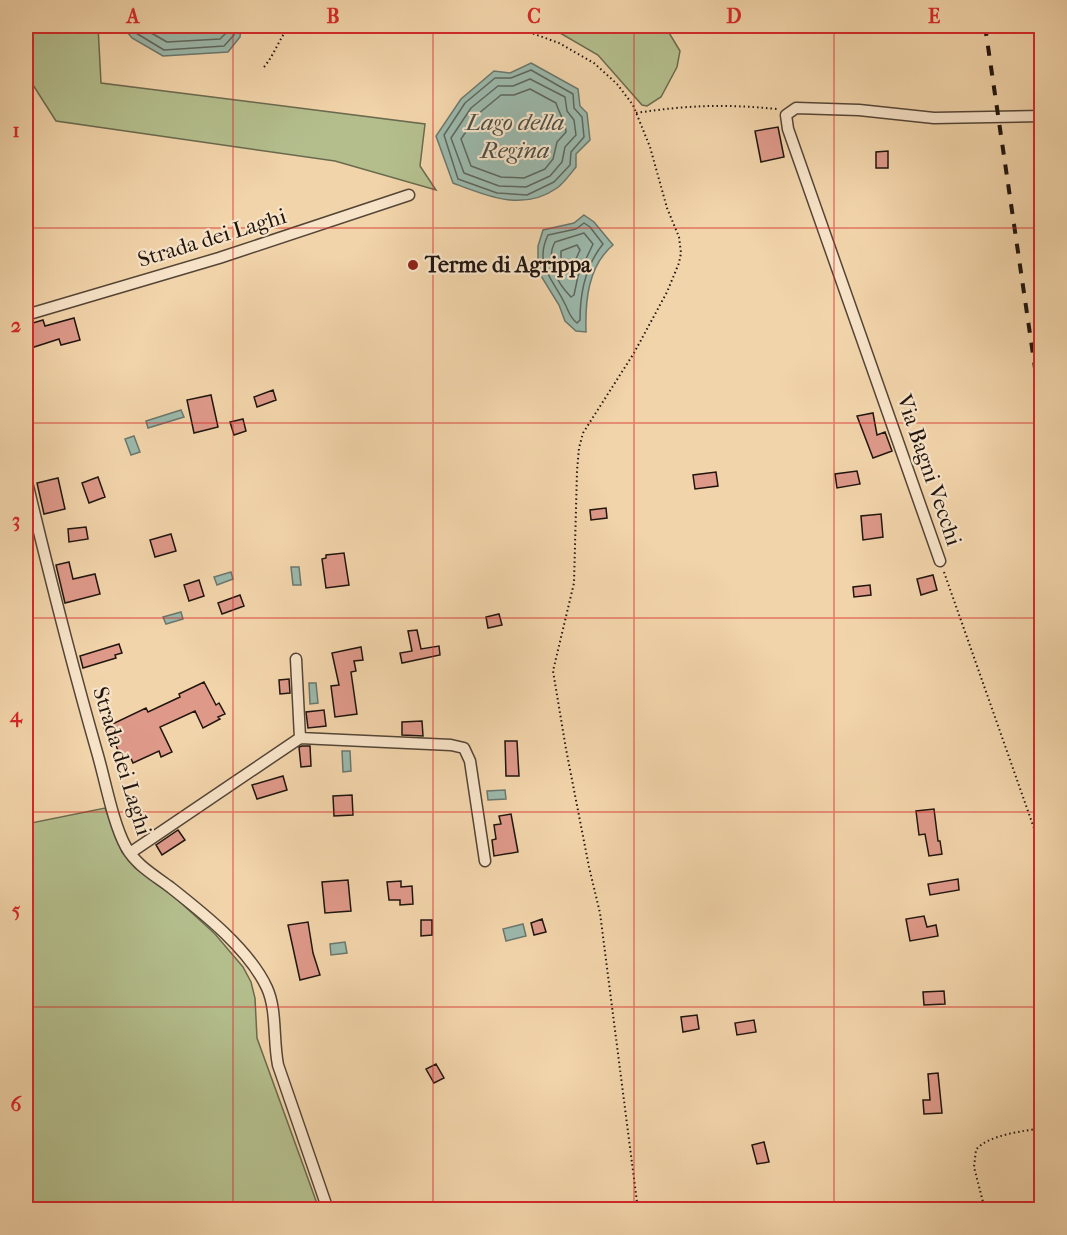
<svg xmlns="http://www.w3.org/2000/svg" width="1067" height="1235" viewBox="0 0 1067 1235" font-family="'IM FELL French Canon',serif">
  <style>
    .green { fill: #b4be8d; stroke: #6a6a4e; stroke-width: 1.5 }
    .water { fill: #9bb8ab; stroke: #6a776d; stroke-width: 1.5 }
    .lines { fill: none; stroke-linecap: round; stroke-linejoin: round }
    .shore { stroke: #5e665d; stroke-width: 1.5 }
    .building { fill: #de9989; stroke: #20150f; stroke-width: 1.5 }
    .minor-casing { stroke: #544536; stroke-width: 13 }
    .path { stroke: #20150f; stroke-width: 2; stroke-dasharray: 1.5 3; stroke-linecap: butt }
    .minor { stroke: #f7e3c8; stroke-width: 10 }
    .rail { stroke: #20150f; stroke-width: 4; stroke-dasharray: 10 10; stroke-linecap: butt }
    .grid { fill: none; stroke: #d62828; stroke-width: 1.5; stroke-opacity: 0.55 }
    .poi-dot { fill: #8f2418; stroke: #f7e3c8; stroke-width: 2 }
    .labels { text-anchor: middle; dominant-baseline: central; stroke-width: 4.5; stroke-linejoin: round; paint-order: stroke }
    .street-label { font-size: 22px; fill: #20150f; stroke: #f7e3c8 }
    .poi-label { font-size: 22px; font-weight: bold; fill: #20150f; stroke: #f7e3c8; text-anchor: start }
    .water-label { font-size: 24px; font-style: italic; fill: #4b4e46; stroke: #f7e3c8 }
    .neatline { fill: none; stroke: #d62828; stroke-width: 2 }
    .grid-label { font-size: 20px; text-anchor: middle; font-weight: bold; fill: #d62828 }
  </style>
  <rect width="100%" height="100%" fill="#f2d4aa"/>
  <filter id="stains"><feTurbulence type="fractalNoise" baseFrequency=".00333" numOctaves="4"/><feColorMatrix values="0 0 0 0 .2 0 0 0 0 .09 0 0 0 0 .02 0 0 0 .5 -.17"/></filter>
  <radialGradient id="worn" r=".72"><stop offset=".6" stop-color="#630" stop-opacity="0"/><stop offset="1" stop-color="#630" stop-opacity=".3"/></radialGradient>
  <path class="green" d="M26,26H98L101,83L425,124L420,166L436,190L335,161L56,121L26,74Z
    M548,26H665L680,51L677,67L661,97L647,106L642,105L598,55Z
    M105,808L122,852L135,868L168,891L215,934L243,967L251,982L255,998L257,1038L319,1209L26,1210V824Z"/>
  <path class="water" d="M122,26H241L240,37L228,52L163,56L132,38Z
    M531,63L578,89L580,106L587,113L590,140L576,154V167C571,173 564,183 557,188C523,212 487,196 453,183L436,136L461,99L494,71L510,73Z
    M584,215L594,222L613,245C588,266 585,301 586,332L576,331L565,321L559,305L538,271V246L543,230L574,223Z
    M181,410L184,417L148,428L146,421Z
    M134,436L140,452L131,455L125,439Z
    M291,567H299L301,585H293Z
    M231,572L233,579L217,585L214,577Z
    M181,612L183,619L166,624L163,617Z
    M309,683H316L318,703L310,704Z
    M342,751H350L351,771L343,772Z
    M505,790L506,799L488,800L487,791Z
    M523,924L526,936L506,941L503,929Z
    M345,942L347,953L331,955L330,944Z"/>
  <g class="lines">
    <path class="shore" d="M129,26L136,33L164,50L224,46L234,35L235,26
      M139,26L167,42L220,39L227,32V26
      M156,26L169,33L215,31L218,26
      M531,70L573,94L574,108L582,117L584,137L571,152L570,165L554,182L527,195L497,193L458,179L444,135L465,103L495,78H511Z
      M530,79L565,97L567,111L574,120L576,135L565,147L562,162L550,176L526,187L499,186L464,173L451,138L471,108L498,86H513Z
      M530,89L556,103C559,113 566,123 566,132L557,142L553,159L545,169L524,178L501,177L471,166L461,139L478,114L501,95H514Z
      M584,223L590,227L603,244C586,265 580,294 580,320L577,323C569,317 569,311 564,302C552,278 534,264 548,235L576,229Z
      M584,233L593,244L578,276L574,295L571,297C557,283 545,260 555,242Z
      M577,245L580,250L570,272L566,273L561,265V251Z"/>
  </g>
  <path class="building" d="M778,127L784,157L761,162L755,131Z
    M888,151V168H876V152Z
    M74,318L80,340L61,345L59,339L28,349L26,339V325L43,320L45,326Z
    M273,390L276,400L257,407L254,397Z
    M211,395L218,427L194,433L187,400Z
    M873,413L877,435L885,432L892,451L873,458L857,416Z
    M243,419L246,431L234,435L230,422Z
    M857,471L860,484L837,488L835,474Z
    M716,472L718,486L695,489L693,475Z
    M98,477L105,497L89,503L82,483Z
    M58,478L65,509L44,514L37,483Z
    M606,508L607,518L591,520L590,510Z
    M881,514L883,537L863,540L861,516Z
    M86,527L88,539L69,542L68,529Z
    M171,534L176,551L155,557L150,540Z
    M344,553L349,585L326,588L322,559L326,558V555Z
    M69,562L73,579L95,574L100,594L65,603L56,565Z
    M933,575L937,590L921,595L917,579Z
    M199,580L204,596L189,601L184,585Z
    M870,585L871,595L854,597L853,587Z
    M240,595L244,606L222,614L218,603Z
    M499,614L502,625L488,628L486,617Z
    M417,630L421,649L439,646L440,655L402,663L400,653L412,651L408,631Z
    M119,644L122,653L115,655L116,658L83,668L80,656Z
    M361,647L363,660L354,661L356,671L351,672L357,714L335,717L331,686L339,685L332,653Z
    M289,679L290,693L280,694L279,680Z
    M204,682L216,705L219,703L225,714L218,717L220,719L203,728L195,711L160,727L172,752L161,757L159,751L133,763L129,754L122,758L111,736L109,737L104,728L146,708L148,712L180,697L179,694Z
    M324,710L326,726L308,728L306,712Z
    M422,721L423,736L402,735V722Z
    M505,741H517L519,776H506Z
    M302,746H310L311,766L301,767L299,747Z
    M283,776L287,790L257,799L252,785Z
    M352,795L353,815L334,816L333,796Z
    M934,809L938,841H940L942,854L929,856L925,834L919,835L916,811Z
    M511,814L518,852L494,856L492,840L496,839L494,825L501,824L499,816Z
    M178,830L185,840L162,855L156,845Z
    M958,879L959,890L930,895L928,884Z
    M348,880L351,911L325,913L322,882Z
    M401,881V887L412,886L413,904L400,905V900H389L387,882Z
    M924,916L927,927L936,925L938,936L910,941L906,919Z
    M542,919L546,932L534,935L531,923Z
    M421,920H432V935L421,936Z
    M308,922L313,953L320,975L300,980L288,925Z
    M944,991L945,1004L924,1005L923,992Z
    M697,1015L699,1029L683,1032L681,1017Z
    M754,1020L756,1032L737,1035L735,1023Z
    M436,1064L444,1078L434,1083L426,1069Z
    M938,1073L942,1113L924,1114L923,1100H930L928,1074Z
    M764,1142L769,1162L757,1164L752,1145Z"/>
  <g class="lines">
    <defs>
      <path id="minor" d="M26,315L219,258L409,195
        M26,478C48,570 71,661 97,752C105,779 113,824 126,847C136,865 154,875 170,887C203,913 249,949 267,988C277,1010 273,1040 278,1065L328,1210
        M940,561L788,129L786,115L796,108L859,110L934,118L1042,116
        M296,659L300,738
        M130,853L300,738L451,745L464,748L470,761L485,861"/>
    </defs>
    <use href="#minor" class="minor-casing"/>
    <path class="path" d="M349,26L526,31L559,43L594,63L617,84L633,105L650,147L667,208L679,237L681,253L679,263L667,292L634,353L583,433L579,448L577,471L574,583L553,671L566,749L589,867L600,913L638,1210
      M264,67C275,54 279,38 290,26
      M636,113C688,105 725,104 777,109
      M944,572L1042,851
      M985,1210L974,1167L976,1150C987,1135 1024,1131 1042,1128"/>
    <use href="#minor" class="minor"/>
    <path class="rail" d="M985,26L1042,416"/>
  </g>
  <path class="grid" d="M233,26V1210M433,26V1210M634,26V1210M834,26V1210M26,228H1042M26,423H1042M26,618H1042M26,812H1042M26,1007H1042"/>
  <circle class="poi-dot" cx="413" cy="265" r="6"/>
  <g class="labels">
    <g class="street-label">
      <text transform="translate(212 238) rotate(-17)">Strada dei Laghi</text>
      <text transform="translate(929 470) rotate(71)">Via Bagni Vecchi</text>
      <text transform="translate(122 761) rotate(73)">Strada dei Laghi</text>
    </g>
    <g class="poi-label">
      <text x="425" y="265">Terme di Agrippa</text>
    </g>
    <g class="water-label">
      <text x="515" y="122">Lago della<tspan x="515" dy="28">Regina</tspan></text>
    </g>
  </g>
  <rect width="1067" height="1235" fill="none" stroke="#f2d4aa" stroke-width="66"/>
  <rect x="33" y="33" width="1001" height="1169" class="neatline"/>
  <g class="grid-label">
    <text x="133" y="23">A</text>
    <text x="333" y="23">B</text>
    <text x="534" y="23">C</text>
    <text x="734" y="23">D</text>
    <text x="934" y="23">E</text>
    <text x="16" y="137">1</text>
    <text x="16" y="332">2</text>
    <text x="16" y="527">3</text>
    <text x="16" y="722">4</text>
    <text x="16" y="917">5</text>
    <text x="16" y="1111">6</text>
  </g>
  <rect width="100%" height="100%" filter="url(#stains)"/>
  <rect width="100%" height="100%" fill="url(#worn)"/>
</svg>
